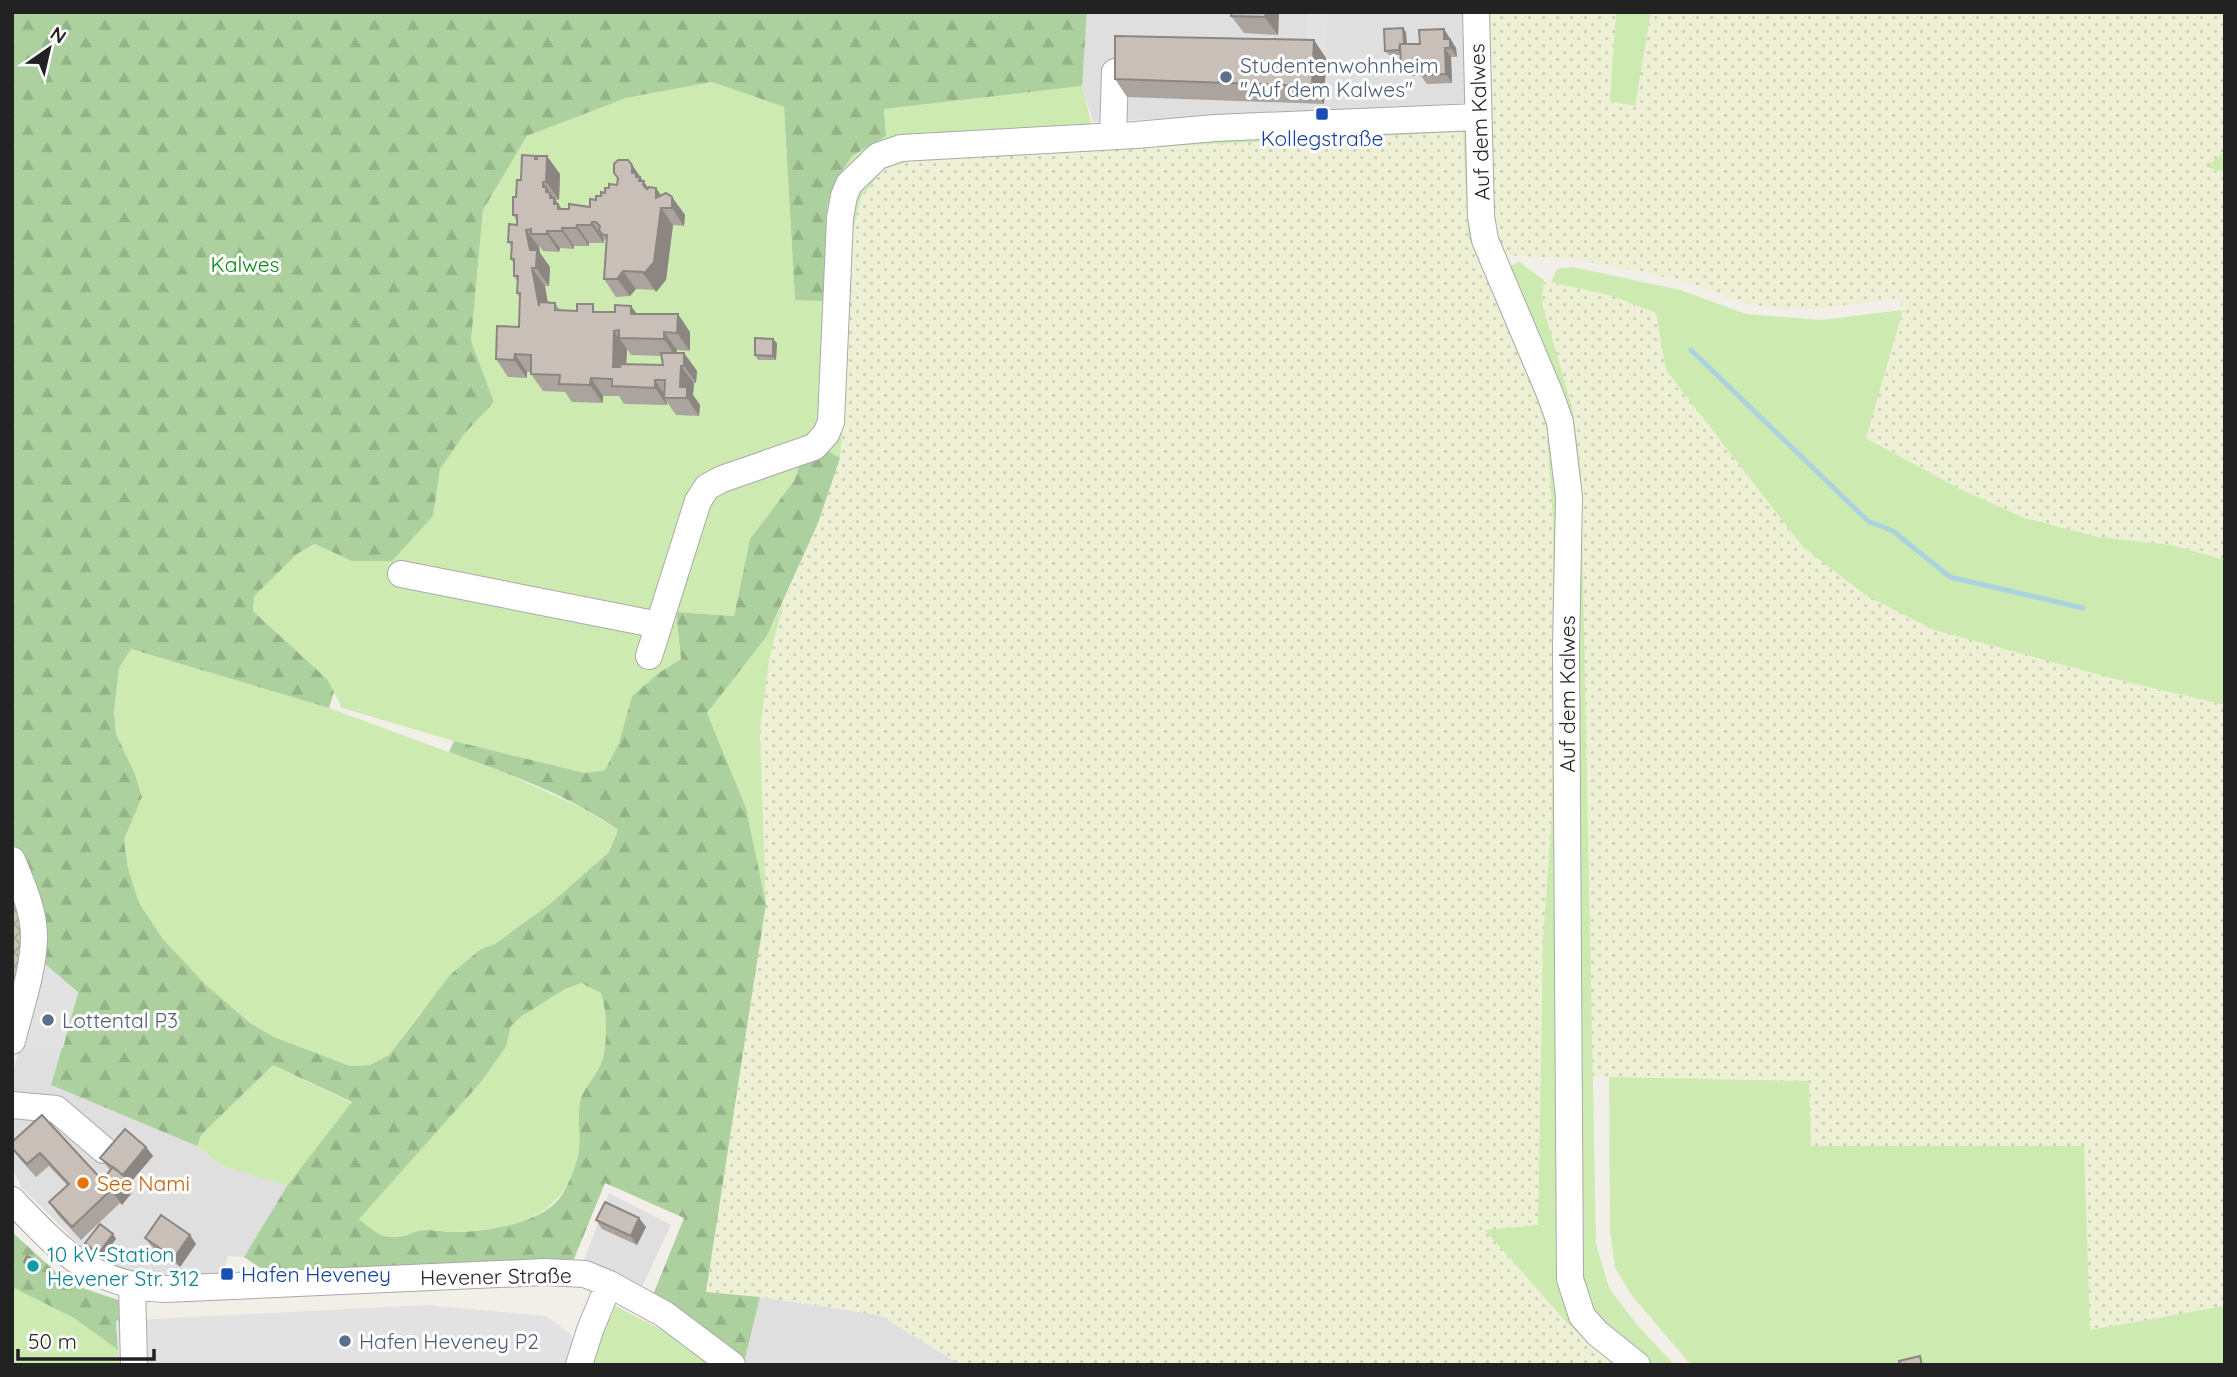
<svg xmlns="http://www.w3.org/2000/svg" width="2237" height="1377" viewBox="0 0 2237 1377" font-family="Quicksand,sans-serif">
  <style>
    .residential { fill: #e0dfdf }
    .construction { fill: url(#construction-cross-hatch) }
    .farmland { fill: url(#farmland-dots) }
    .grass { fill: #cdebb0 }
    .forest { fill: url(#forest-firs); fill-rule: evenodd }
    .parking { fill: #e2e2e2 }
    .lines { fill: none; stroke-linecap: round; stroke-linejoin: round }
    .stream { stroke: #aad3df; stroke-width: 5 }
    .minor-casing { stroke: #a9a9a9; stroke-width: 28 }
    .minor { stroke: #fff; stroke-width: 26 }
    .wall { fill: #aba49e; fill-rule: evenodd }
    .shaded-wall { fill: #8b8681 }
    .building { fill: #c7bfb8; stroke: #8b8681; stroke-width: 2 }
    .service-dot { fill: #5c6f8a; stroke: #fff; stroke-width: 2.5 }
    .transit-dot { fill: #1a4fb4; stroke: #fff; stroke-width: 2.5 }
    .food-dot { fill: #e8710a; stroke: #fff; stroke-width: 2.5 }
    .culture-dot { fill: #0f9aa8; stroke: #fff; stroke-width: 2.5 }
    .labels { text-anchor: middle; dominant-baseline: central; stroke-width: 6; stroke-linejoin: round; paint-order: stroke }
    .service-label { font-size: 21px; fill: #4e5e75; stroke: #fff; text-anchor: start }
    .street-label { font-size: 21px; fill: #222; stroke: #fff }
    .transit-label { font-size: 21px; fill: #164399; stroke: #fff }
    .park-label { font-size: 21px; fill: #0c8416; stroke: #fff }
    .food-label { font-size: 21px; fill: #c56008; stroke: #fff; text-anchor: start }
    .culture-label { font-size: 21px; fill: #0d838f; stroke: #fff; text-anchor: start }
  </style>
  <defs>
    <pattern id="construction-cross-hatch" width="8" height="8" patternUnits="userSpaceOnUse" patternTransform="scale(1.75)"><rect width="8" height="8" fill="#c7c7b4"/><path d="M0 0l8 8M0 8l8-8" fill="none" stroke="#abab9a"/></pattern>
    <pattern id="farmland-dots" width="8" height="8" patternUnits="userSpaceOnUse" patternTransform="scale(1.75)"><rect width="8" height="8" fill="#eef0d5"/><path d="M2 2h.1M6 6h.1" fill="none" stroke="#ccceb7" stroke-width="1.8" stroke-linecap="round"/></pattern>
    <pattern id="forest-firs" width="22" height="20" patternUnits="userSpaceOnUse" patternTransform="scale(1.75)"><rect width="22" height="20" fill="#add19e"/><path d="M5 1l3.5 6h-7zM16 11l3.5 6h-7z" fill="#95b388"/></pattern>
  </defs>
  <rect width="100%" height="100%" fill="#f2efe9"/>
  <path class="residential" d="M1087,12H1469V103L1093,122L1082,86Z
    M19,1048H63L51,1085L197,1146L221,1165L287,1186L244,1257L228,1256L223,1274H127L89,1254L22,1188L12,1168V1077Z
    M609,1193L671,1225L639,1293L582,1266Z
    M760,1297L880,1315L961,1365H746L744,1363Z"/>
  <path class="construction" d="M12,879L26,954L12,1004Z"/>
  <path class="farmland" d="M1487,12H1616L1610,100L1634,106L1651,12H2225V151L2208,167L2225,172V560L2171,545L2099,537L2024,518L1960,489L1866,437L1903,310L1899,298L1815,309H1784L1748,304L1685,282L1644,272L1575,259L1502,255L1489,221Z
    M1463,132L1468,237L1513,334L1546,424L1553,519L1552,812L1543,939L1538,1226L1486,1231L1567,1323L1602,1353L1619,1365H961L879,1315L760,1297L706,1293L766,904L760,732L769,660L784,601L818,523L840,458L846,387L852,235L861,197L884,169L919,158Z
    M1544,280L1612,296L1656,313L1666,370L2119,680L2225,705V1306L2090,1331L2084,1146H1810L1809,1082L1592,1077L1581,474L1573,410L1542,303Z"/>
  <path class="grass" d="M1616,12H1651L1635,106L1610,101Z
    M712,82L784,107L795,299L822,301L827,206L836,181L852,156L886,136L884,109L1082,86L1097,146L1469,130L1472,151L1543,394L1557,453L1560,1228L1602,1353L1567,1323L1485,1230L1538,1225L1543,939L1552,812L1553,519L1546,424L1513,334L1468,237L1463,132L919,158L884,169L861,197L852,235L846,387L840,458L808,441L794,481L750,539L734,616L676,612L681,659L660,672L632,696L619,743L605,770L585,773L454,741L342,708L327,679L253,611L254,595L297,554L316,544L352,561L433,516L439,469L465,433L494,402L471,341L483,210L527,136L626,98Z
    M2225,151V172L2207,167Z
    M1519,262L1544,280L1542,303L1573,410L1581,474L1596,1244L1609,1288L1637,1325L1675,1365H1652L1597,1321L1576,1270V495L1506,268Z
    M1573,267L1680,290L1746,314L1821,320L1903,310L1866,438L1960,489L2024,518L2099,537L2171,545L2225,560V705L2119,680L1934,630L1867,596L1803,547L1666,370L1656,313L1612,296L1551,282L1557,269Z
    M784,601L769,660L760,732L766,904L746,808L707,713L767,636Z
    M131,649L329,708L503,772L580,807L618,830L609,852L551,903L495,944L481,949L420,1013L389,1055L370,1065L350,1066L274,1037L250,1023L205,984L163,939L139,903L128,868L124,840L142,797L135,774L116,734L114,712L119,668Z
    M581,983L601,993C607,1011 608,1042 602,1061C598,1074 586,1085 581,1098C576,1117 582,1137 578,1156C563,1221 510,1230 452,1232C444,1232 435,1230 426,1230C419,1230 412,1233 405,1235C384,1242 374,1232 358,1219L481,1082L506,1047L511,1026L522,1016L565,989Z
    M273,1065L352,1103L287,1186L221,1165L197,1146L201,1135Z
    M1609,1077L1809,1081L1811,1146H2084L2090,1330L2225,1306V1365H1691L1633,1297L1615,1268L1610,1230Z
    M12,1287L74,1318L118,1350L119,1365H12Z
    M616,1306L694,1347L711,1365H587Z"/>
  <path class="forest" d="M12,12H1087L1082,86L884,109L886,136L852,156L836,181L827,206L823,301L795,300L784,107L712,82L626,98L527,136L483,210L471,341L494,402L465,433L440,469L433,516L392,561H352L315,544L297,554L254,596L253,611L327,679L334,692L329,708L131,649L119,668L114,712L116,734L135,774L142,797L124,840L128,868L139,903L163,939L205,984L250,1023L274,1037L350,1066L370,1065L389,1055L451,974L481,949L495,944L551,903L609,852L618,830C568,794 506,773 449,752L454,741L585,773L605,770L619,743L632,696L660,672L681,659L676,612L734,616L750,539L794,481L808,440L840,458L818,523L767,636L707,713L746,808L766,904L706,1292L760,1297L744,1363L653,1295L684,1218L605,1183L574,1259L308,1270L260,1268L244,1257L287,1186L352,1102L273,1065L201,1135L197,1146L51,1085L78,993L39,959L12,870ZM581,983L601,993C607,1011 608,1042 602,1061C598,1074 586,1085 581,1098C576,1116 582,1137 578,1156C575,1168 568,1186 561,1196C542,1225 479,1233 447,1232C440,1231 433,1230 426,1230C419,1230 412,1233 406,1235C384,1242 375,1232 359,1219L481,1082L506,1047L511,1026L522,1016L565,989Z
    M12,1232L68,1283L124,1302V1320L116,1321L118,1350L74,1318L12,1287Z"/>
  <path class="parking" d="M1307,12H1328L1326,58H1307Z
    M39,959L78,992L63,1048H19Z
    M426,1305L546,1316L569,1333L587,1365H119L116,1321Z"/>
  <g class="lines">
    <path class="stream" d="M1691,350L1868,521L1893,531L1950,577L2083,608"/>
    <defs>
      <path id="minor" d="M1476,12L1481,216L1485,240L1550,394L1560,422L1569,497L1566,648L1570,1279L1582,1316L1597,1333L1637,1365
        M1113,136L1115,72
        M401,574L659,625
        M649,656L698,501L707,487L722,479L814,447L826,434L831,422L840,218L844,196L849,184L878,156L901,148L1136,135L1215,128L1477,117
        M12,860C22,884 35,913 34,939C33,973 20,1008 12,1041
        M12,1105L56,1109L104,1150
        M12,1200C59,1249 92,1286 165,1289L545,1272L585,1274L609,1284L664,1314L732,1365
        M132,1285L134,1365
        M579,1365L590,1330L609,1284"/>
    </defs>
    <use href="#minor" class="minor-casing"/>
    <use href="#minor" class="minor"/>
  </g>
  <path class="wall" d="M1232,12H1279L1278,35L1244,33L1231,16Z
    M1406,32L1407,44H1420L1450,38L1456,48L1457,57H1451L1452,83L1427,84L1421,76H1407L1401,67L1400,55H1389L1385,51Z
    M1326,58L1324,104L1127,97L1115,79Z
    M535,156L537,159L560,174L559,200H556L562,209L590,207L609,188L617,185L618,179L614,173L632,165L648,188L661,195L672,197L685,215L684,226L673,225L666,280L656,292L655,290L636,289L630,296L616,297L604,279L606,240L604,239V243H589V246H574V249L560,248L559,252L543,251L540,247H539L540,253L550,267L549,286H545L548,303H555L560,310L615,312L631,306L637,314L690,332V351L677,350L676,353H684L697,371L696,383H694L693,395L700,405L699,416L676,415L667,402V405L624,404L619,396H603V403L572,402L565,392L543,391L531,374V372H527V378L508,377L496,359L519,327L520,298L517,293V281L514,276V264L511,259L512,247L508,242L517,225V221L513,215L521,180ZM627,349L631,355L662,356L663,365L626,364Z
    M777,343L776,360H758L755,355Z
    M42,1115L102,1180L110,1170L100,1158L146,1147L153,1156L130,1183L134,1190L122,1205L120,1203L81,1240L58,1215L49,1202L67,1185L49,1166L36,1177L19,1158L12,1149V1142Z
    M639,1218L646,1227L637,1245L602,1229L596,1220Z
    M113,1234L116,1239L101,1258L88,1248L85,1243Z
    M190,1235L196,1244L180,1267L152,1247L145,1238Z
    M24,1262L39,1266L35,1271L27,1266Z"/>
  <path class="shaded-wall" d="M1266,12H1279L1278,35L1265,17Z
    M1403,28L1406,32L1407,50L1404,46Z
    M1444,29L1456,48L1457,57L1444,39Z
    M1314,40L1326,58L1324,104L1312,86Z
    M1445,48L1451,57L1452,83L1446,74Z
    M535,156L547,173V156L560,174L559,200L546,182L535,159Z
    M632,165L656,199L632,173Z
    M543,182L570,222V227L546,192L543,187Z
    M656,188L668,205L656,198Z
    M672,197L685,215L684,226L672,208Z
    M661,208L673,225L666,280L656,292L644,274Z
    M592,222L604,239V243L591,225Z
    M577,225L589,243V246L576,228Z
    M562,228L574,246V249L562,231Z
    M526,230L539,247L540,253L550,267L549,286L536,268L530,250Z
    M547,231L560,248L559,252L547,234Z
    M532,268L545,286L551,324L539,306Z
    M623,271L636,289L630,296L617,279Z
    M631,306L643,323L631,314Z
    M678,314L690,332V351L677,333Z
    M614,331L627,349L625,385L613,367Z
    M664,332L677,350L676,357L664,339Z
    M773,339L777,343L776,360L773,356Z
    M684,353L697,371L696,383L684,366Z
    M515,354L527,372V378L514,360Z
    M681,366L694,383L693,395L700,405L699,416L680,387Z
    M591,378L603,396V403L590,385Z
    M655,380L667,398H664L667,402V405L655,388Z
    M146,1147L153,1156L130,1183L134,1190L122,1205L113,1192L122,1176Z
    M639,1218L646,1227L637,1245L631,1236Z
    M113,1234L116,1239L101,1258L98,1254Z
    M190,1235L196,1244L180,1267L174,1258Z
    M36,1261L39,1266L35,1271L32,1267Z"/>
  <path class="building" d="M1232,12H1266L1265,17L1231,16Z
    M1403,28L1404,44H1400L1399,50L1385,51L1384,29Z
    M1444,29V39H1450V48H1445L1446,74L1421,75V66L1401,67L1400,44H1420L1419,30Z
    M1115,36L1314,40L1312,86L1115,79Z
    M522,155L535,156V159H537V156H547L546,182H543V187H546V192L550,193V198H554V204H558V209H569V204L590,207V199L596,200V196H601V192L605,193V188H609V184L617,185L618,178L614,173V164L618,160H628L632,165V173H636V177H640L639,181H644L643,185L647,189L649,187L656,188V198L666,193L672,197V208H661L654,262L644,274L643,272L623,271L617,279H604L607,235H603L599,230L600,226L596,222H592L591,225H577L576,228H562V231H547V234H531V229L526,230L530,250H537L536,268H532L539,306V302L555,303V310L577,311V304H593V312H615V305L631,306V314H678L677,333L664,332V339L619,338V330L614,331L613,367H620L619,364L663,365L661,353H684V366H681L680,387H687V398H664L665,380H655V388L612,386V379L591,378L590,385L559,384L560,375L531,374V355L515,354L514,360L496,359L497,326L519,327L520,293H517L518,276H514V259H511L512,242H508L509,224L517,225V215H513V197H516L517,180H521Z
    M755,338L773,339V356L755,355Z
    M42,1115L102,1180L113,1167L125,1177L113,1192L111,1190L72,1227L49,1202L69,1184L40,1153L27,1164L12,1148V1142Z
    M125,1129L146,1147L123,1175L100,1158Z
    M605,1202L639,1218L631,1236L596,1220Z
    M161,1215L190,1235L174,1258L145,1238Z
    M100,1224L113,1234L98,1254L85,1243Z
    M27,1256L36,1261L32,1267L24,1262Z
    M1920,1356L1922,1365H1900L1899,1361Z"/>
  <g class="service-dot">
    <circle cx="1226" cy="77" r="7"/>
    <circle cx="48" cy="1020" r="7"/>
    <circle cx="345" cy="1341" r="7"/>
  </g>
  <g class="transit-dot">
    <rect x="1315" y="107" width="14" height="14" rx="3.5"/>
    <rect x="220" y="1267" width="14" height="14" rx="3.5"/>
  </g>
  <circle class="food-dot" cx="83" cy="1183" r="7"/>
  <circle class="culture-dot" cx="33" cy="1266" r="7"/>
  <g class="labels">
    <g class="service-label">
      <text x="1240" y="65">Studentenwohnheim<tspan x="1240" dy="24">"Auf dem Kalwes"</tspan></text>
      <text x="62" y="1020">Lottental P3</text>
      <text x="359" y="1341">Hafen Heveney P2</text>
    </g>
    <g class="street-label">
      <text transform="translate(1479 122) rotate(-92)">Auf dem Kalwes</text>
      <text transform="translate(1567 694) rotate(-90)">Auf dem Kalwes</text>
      <text transform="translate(496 1276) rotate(-1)">Hevener Straße</text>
    </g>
    <g class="transit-label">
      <text x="1322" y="138">Kollegstraße</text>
      <text x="241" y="1274" text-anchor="start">Hafen Heveney</text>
    </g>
    <g class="park-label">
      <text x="245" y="264">Kalwes</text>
    </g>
    <g class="food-label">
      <text x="97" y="1183">See Nami</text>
    </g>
    <g class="culture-label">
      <text x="47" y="1254">10 kV-Station<tspan x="47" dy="24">Hevener Str. 312</tspan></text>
    </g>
  </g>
  <rect width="2237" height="1377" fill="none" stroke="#222222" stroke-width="28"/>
  <g transform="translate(49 49) rotate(34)" stroke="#ffffff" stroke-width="5" paint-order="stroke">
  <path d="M0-5L12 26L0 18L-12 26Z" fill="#222222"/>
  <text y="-10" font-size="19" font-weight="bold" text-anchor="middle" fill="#222222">N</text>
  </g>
  <path d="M18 1349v10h136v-10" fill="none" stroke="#222222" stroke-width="3.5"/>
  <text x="28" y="1349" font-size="21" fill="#222222" stroke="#ffffff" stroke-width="5" paint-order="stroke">50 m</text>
</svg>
